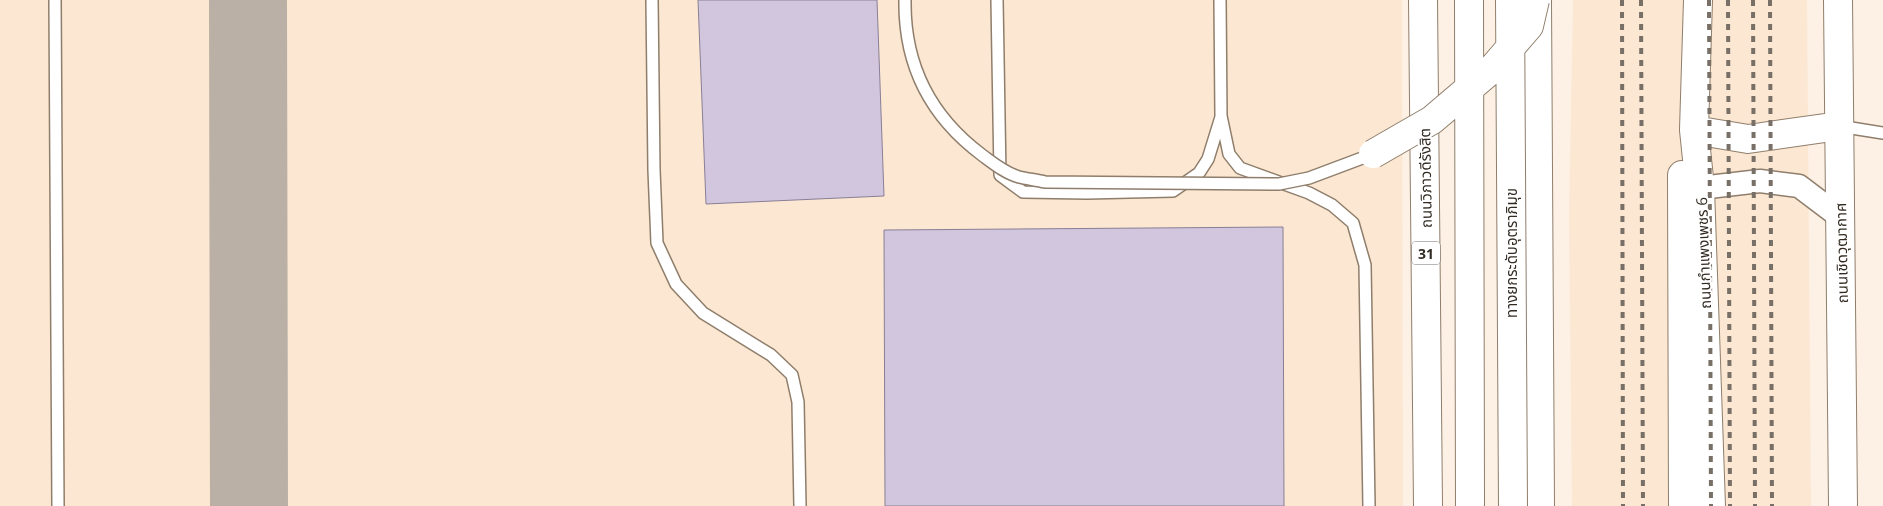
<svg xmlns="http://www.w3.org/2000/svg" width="1883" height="506" viewBox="0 0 1883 506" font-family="'Open Sans','Noto Sans Thai',sans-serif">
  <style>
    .built { fill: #fbe7d2 }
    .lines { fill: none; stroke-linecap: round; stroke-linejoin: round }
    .taxiway { stroke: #bab0a6; stroke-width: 78 }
    .building { fill: #d1c6de; stroke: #897f95 }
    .lane-casing { stroke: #8f7e6b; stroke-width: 14 }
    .street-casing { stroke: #8f7e6b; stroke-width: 25 }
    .secondary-casing { stroke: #8f7e6b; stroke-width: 30 }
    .highway-casing { stroke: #8f7e6b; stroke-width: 30 }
    .lane { stroke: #fff; stroke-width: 11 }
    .street { stroke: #fff; stroke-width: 22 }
    .secondary { stroke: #fff; stroke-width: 28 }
    .highway { stroke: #fff; stroke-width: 28 }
    .rail { stroke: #786f66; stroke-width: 4; stroke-dasharray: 6 6; stroke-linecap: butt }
    .lane-bridge-casing { stroke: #8f7e6b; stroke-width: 14; stroke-linecap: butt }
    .highway-bridge-casing { stroke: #8f7e6b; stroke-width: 30; stroke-linecap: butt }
    .lane-bridge { stroke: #fff; stroke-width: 11 }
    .highway-bridge { stroke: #fff; stroke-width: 28 }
    .labels { text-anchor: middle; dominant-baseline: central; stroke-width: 4; stroke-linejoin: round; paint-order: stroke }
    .shield { fill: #fff; stroke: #706b65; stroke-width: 1 }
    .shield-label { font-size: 14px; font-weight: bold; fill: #322b23 }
    .street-label { font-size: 15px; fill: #322b23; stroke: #fff }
  </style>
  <rect width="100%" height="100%" fill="#fdf1e5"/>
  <path class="built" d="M0,0H1402L1403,506H0Z
    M1573,0H1807L1811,506H1572L1569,218Z"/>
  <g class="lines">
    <path class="taxiway" d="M248,0L249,506"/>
  </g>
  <path class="building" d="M698,0H877L884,196L706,204Z
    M1283,227L1284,506H885L884,230Z"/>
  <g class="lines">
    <defs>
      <path id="lane" d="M55,0L58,506
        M652,0L654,170L657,243L676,284L703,313L771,355L792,375L798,402L800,506
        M997,0L1000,175L1023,192L1087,193L1173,191L1199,173L1208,159L1221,117
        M1220,0L1221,116L1229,154L1240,168L1309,193L1332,205L1353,223L1365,265L1369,506
        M1839,126L1883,133"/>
      <path id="street" d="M1700,188L1760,181L1799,186L1840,217"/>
      <path id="secondary" d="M1698,0L1694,130L1700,188L1711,506
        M1838,0L1843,506
        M1694,130L1748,139L1839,126
        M1682,175L1683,506"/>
      <path id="highway" d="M1423,0L1428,506
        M1537,1L1540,506"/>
    </defs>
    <use href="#lane" class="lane-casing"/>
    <use href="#street" class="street-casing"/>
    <use href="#secondary" class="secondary-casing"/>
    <use href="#highway" class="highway-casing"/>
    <use href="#lane" class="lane"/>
    <use href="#street" class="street"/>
    <use href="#secondary" class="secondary"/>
    <use href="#highway" class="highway"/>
    <path class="rail" d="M1622,0L1623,506
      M1641,0L1643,506
      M1709,0L1711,506
      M1728,0L1730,506
      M1753,0L1755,506
      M1770,0L1772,506"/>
    <defs>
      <path id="lane-bridge" d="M905,0C904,65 931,117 982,155C993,163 1005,173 1019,177C1027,179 1037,180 1045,182L1279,184L1309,178L1373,154"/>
      <path id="highway-bridge" d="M1469,0L1470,506
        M1510,0L1513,506
        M1373,154L1432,120L1492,69L1529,26L1535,0"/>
    </defs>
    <use href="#lane-bridge" class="lane-bridge-casing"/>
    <use href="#highway-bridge" class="highway-bridge-casing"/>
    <use href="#lane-bridge" class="lane-bridge"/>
    <use href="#highway-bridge" class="highway-bridge"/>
  </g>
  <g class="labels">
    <rect class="shield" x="1412" y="241.5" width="28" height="23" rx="4"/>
    <g class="shield-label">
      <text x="1426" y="253">31</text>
    </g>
    <g class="street-label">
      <text transform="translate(1425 178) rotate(-91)">ถนนวิภาวดีรังสิต</text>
      <text transform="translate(1511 253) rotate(-90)">ทางยกระดับอุตราภิมุข</text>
      <text transform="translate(1703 253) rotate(-92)">ถนนกำแพงเพชร 6</text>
      <text transform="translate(1841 253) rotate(-91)">ถนนเชิดวุฒากาศ</text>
    </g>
  </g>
</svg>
